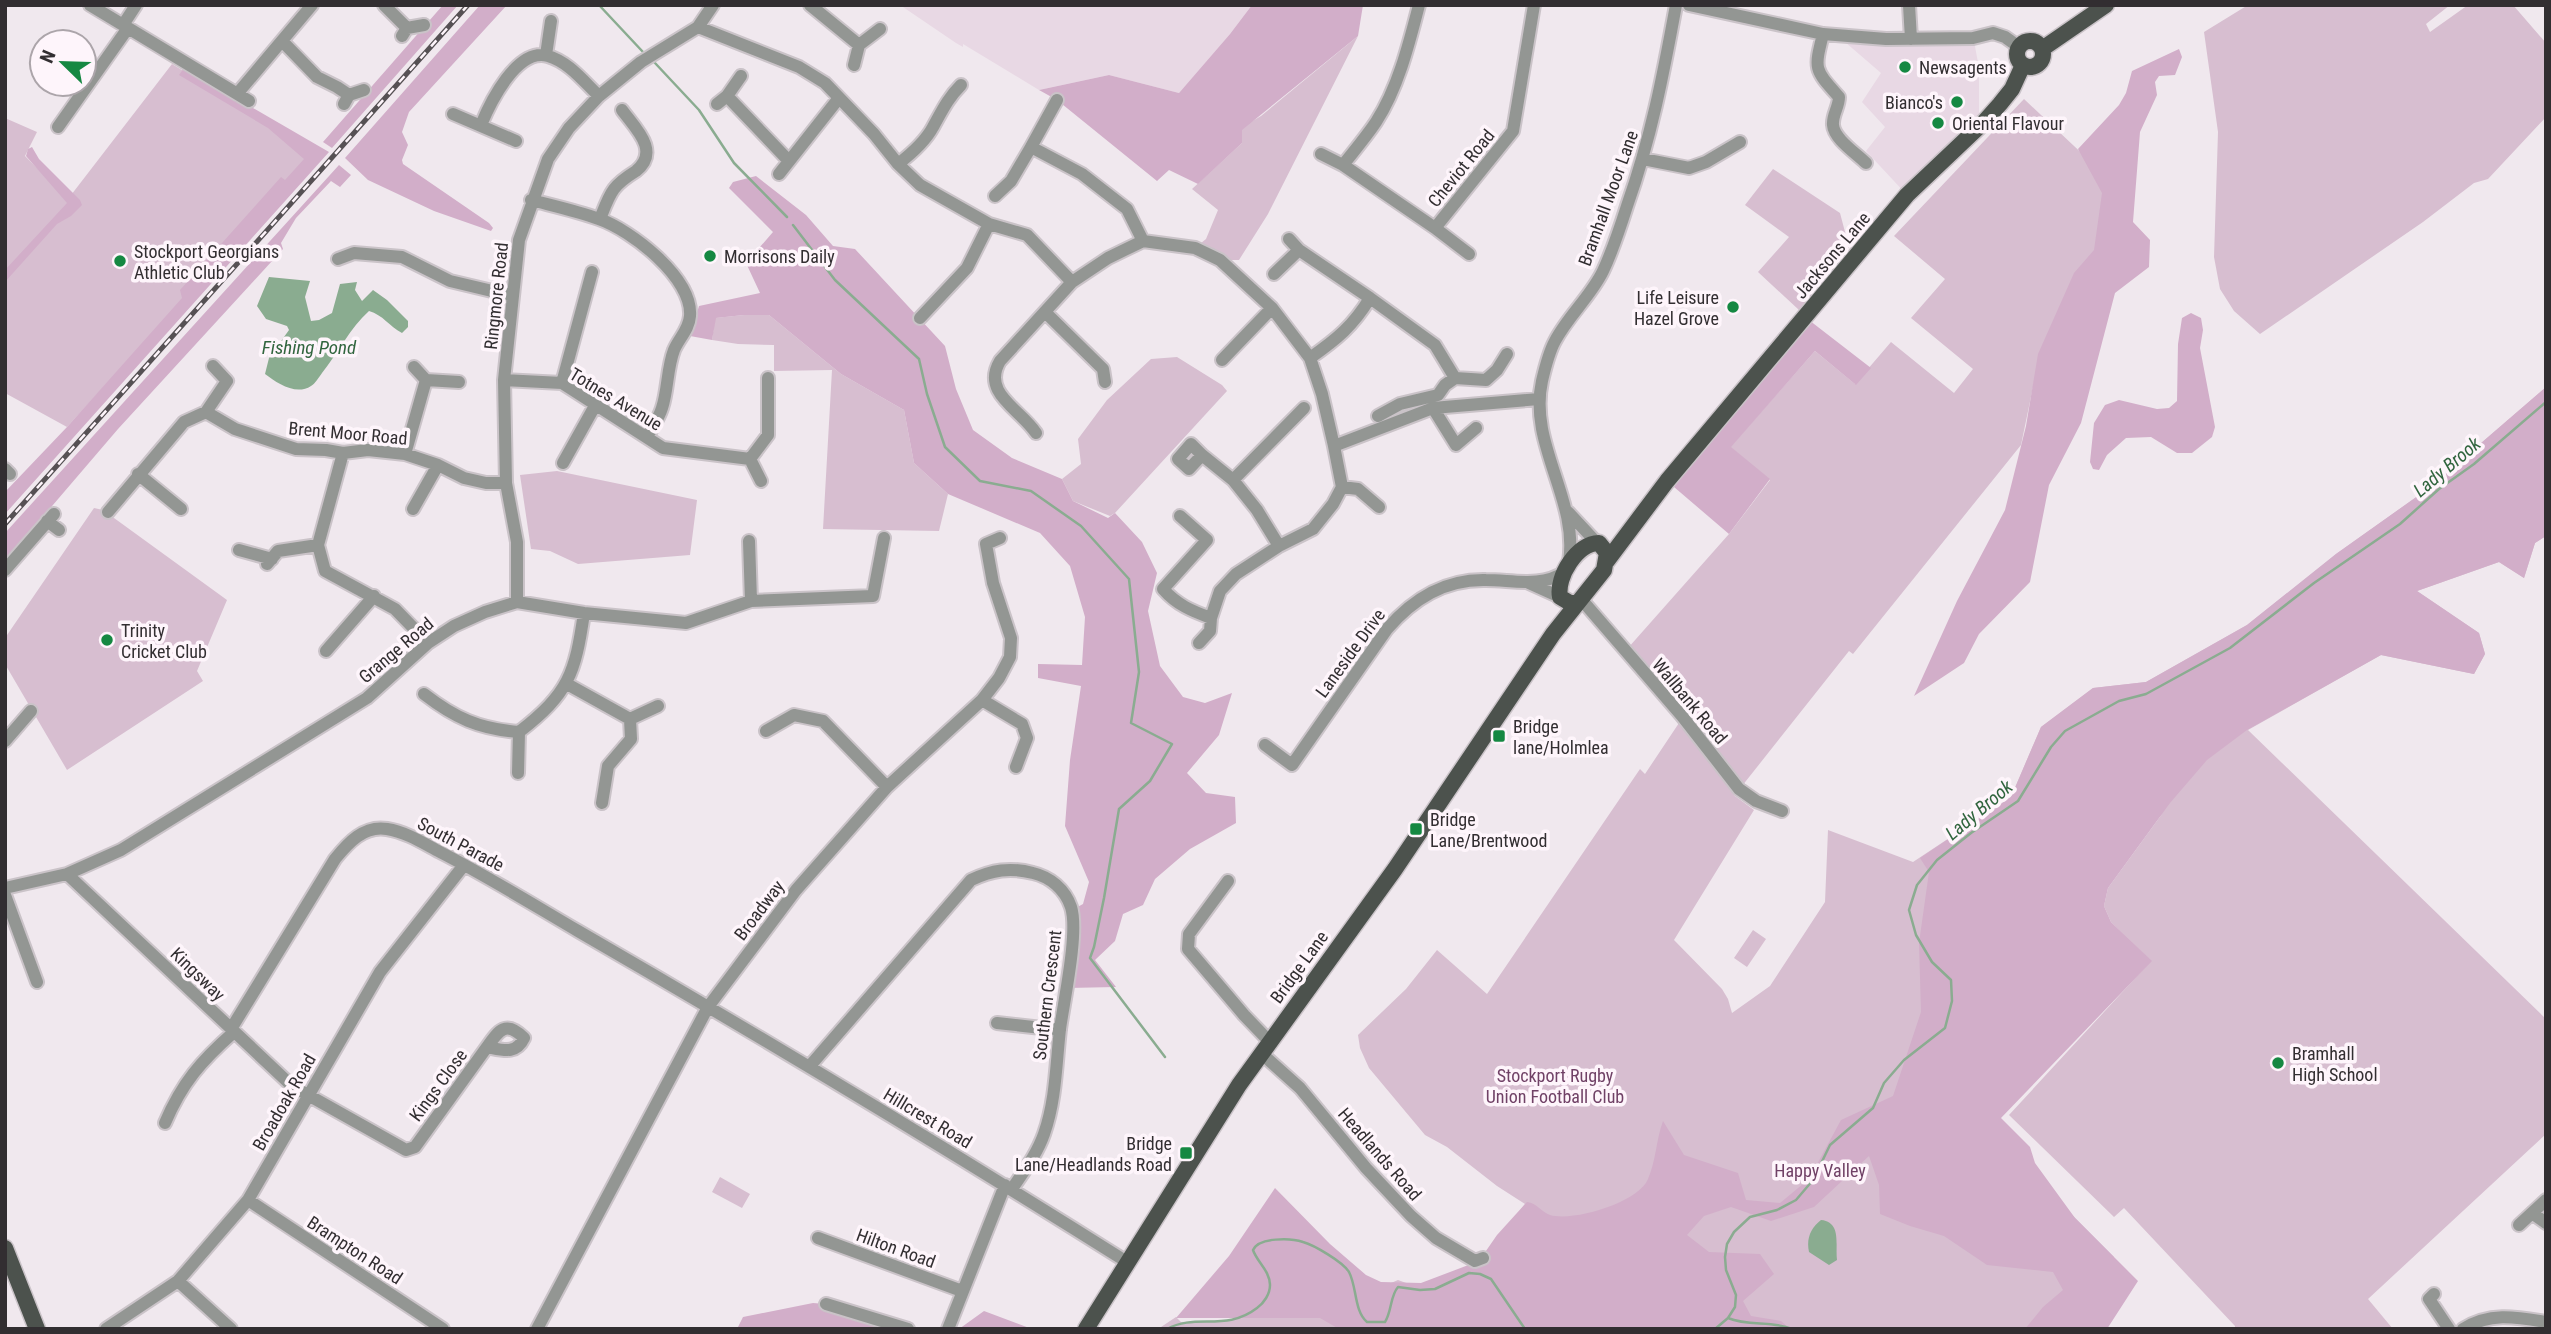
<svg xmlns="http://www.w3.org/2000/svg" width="2551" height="1334" viewBox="0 0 2551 1334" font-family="'Roboto Condensed',sans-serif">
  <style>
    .built { fill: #e8d8e4 }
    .green { fill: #d7bed0 }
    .forest { fill: #d2aec9 }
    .water { fill: #8aac90 }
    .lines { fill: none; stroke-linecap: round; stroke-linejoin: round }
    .stream { stroke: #8aac90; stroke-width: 2.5 }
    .minor-casing { stroke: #cac3c8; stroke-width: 16 }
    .major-casing { stroke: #cac3c8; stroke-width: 19 }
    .minor { stroke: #939693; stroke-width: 12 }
    .major { stroke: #4c524d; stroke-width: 16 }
    .rail-casing { stroke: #565154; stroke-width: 5 }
    .rail { stroke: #fef5fb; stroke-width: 2.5; stroke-dasharray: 8; stroke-linecap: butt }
    .poi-dot { fill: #158842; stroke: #fef5fb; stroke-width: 2.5 }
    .labels { text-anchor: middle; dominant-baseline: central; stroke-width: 7; stroke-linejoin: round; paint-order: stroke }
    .poi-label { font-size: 18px; fill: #322e31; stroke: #fef5fb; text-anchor: start }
    .street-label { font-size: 18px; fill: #322e31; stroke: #fef5fb }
    .park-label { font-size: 18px; fill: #704166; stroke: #fef5fb }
    .water-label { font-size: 19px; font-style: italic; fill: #31653e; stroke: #fef5fb }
  </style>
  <rect width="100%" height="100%" fill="#f0e8ee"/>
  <path class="built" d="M900,5H1252L1230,34L1179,93L1109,75L1039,90L963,44V47L956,43Z
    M1974,41L1979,68V126L1907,195L1866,151L1885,127L1862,102L1881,73L1845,42Z"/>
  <path class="green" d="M2248,5H2450L2426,24L2430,32L2468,5H2513L2546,43V117L2488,179L2474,183L2423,222L2260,334L2234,311L2220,289L2214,257L2218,132L2204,32Z
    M1358,36L1268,214L1239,260H1220L1195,248L1206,239L1218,210L1192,189L1242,143L1239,129L1261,116Z
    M172,64L318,152L67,427L5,393V118L37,132L25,156L68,199Z
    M2024,99L2107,177L2100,245L2039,358L2021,445L1853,654L1849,651L1742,786L1628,648L1729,534L1770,480L1730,447L1815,351L1855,384L1891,342L1954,393L1973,369L1911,318L1945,279L1894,236Z
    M1773,169L1840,213L1849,247L1799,310L1758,272L1789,237L1745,205Z
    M744,315H769L841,374L904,410L914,463L948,494L939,531L823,529L832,370L774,371V345L738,344L712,340L715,318Z
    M1177,357L1222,385L1227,391L1115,513L1110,516L1073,501L1062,479L1081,464L1078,439L1107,400L1151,359Z
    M2546,387V536L2535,543L2524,578L2499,562L2417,591L2479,633L2485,654L2474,674L2381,655L2248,730L2546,1019V1134L2368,1299L2393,1329H2235V1326L2124,1208L2114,1217L2009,1115L2151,961L2111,922L2104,906L2108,888L2162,814L2083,905L1966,1108L2114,1257L2095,1329H1158L1176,1317L1181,1322L1230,1320L1358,1289L1391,1283L1398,1280L1417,1287L1479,1264L1525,1204L1497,1186L1447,1147L1425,1135L1369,1068L1360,1048L1358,1035L1406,989L1437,950L1487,994L1640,769L1645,774L1679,723L1735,796L1754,810L1674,940L1722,989L1728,999L1732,1013L1770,986L1825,902L1828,830L1913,862L2011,797L2041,727L2093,688L2146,682L2247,625L2336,554L2429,488Z
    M557,471L697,500L690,555L578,564L550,551L531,549L520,475Z
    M94,508L103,510L227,600L197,671L203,681L67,770L5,664V638Z
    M1753,930L1766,939L1747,967L1734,958Z
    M720,1177L750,1194L742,1208L712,1192Z"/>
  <path class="forest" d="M443,5H458L332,148L323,142Z
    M480,5H507L409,112L402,132L408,145L402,160L403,164L489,223L493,228L491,231L434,211L368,180L345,158Z
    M1252,5H1363L1358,36L1242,130V143L1198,184L1169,170L1157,181L1057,100L1039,90L1109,75L1179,93L1230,34Z
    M2179,49L2182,57L2175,75L2159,76L2155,82L2157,95L2140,132L2133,222L2150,240L2149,267L2115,293L2081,423L2049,485L2030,582L1979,634L1964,663L1914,696L1957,601L2005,510L2026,426L2038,354L2074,273L2094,250L2102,193L2078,149L2119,105L2126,93L2132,71Z
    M184,68L329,152L5,514V492L67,427L182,298L180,290L281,177L285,180L304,159L268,128L179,75Z
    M32,147L39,159L80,200L82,205L71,216L57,224L5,282V270L67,203L26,156L28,149Z
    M339,165L351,175L340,187L331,181L296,218L281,243L283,249L118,429L5,561V533Z
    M756,176L806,215L833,246L855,249L945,346L956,389L973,430L1012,458L1062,479L1073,501L1108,518L1115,513L1142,542L1157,573L1148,611L1160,666L1183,697L1205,703L1232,693L1219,735L1187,773L1206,793L1235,797L1236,823L1190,849L1155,879L1143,905L1123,914L1115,941L1095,960L1116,987L1067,988L1072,910L1083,904L1089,882L1065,826L1070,760L1081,686L1038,678V664L1082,665L1085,617L1070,566L1040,533L948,494L914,463L904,410L841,374L769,315H744L716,318L712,340L690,336L699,306L760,293L746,263L773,232L729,188L733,182Z
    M2191,313L2201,318L2203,330L2200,348L2215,427L2212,437L2192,453H2177L2151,437L2126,438L2107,455L2099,470L2093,469L2090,462L2094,423L2105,405L2119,400L2157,409L2169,408L2177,401L2178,344L2182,318Z
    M1805,317L1871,368L1856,385L1815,351L1731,447L1770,479L1729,534L1667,481Z
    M2546,387V536L2535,543L2524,578L2499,562L2417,591L2479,633L2485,654L2474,674L2381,655L2247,730L2207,760L2170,803L2108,888L2104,906L2111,922L2152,961L2001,1118L2030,1147L2035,1163L2075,1218L2138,1281L2107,1329H2025L2043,1307L2063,1290L2053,1272L1987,1265L1944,1236L1910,1226L1880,1214L1879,1185L1869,1156L1814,1207L1771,1221L1731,1207L1704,1216L1687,1235L1709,1252L1760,1254L1774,1274L1743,1301L1751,1316L1781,1321L1790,1329H1339L1320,1318H1176L1229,1256L1275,1188L1330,1244L1366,1275L1381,1282L1421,1283L1479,1261L1497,1235L1527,1202C1537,1203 1541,1212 1550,1215C1574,1222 1639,1202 1648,1179C1656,1161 1656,1140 1663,1121L1684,1155L1738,1173L1746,1200L1780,1203L1809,1179L1841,1120L1893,1096L1921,1012L1919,943L1929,872L1920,858L2011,797L2041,727L2093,688L2146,682L2247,625L2336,554L2429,488Z
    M813,1303L826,1304L908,1329H737L743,1317Z
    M984,1311L1032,1329H959Z"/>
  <path class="water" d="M269,277L310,281L305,297L311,321L319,320L332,313L340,284L357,282L355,290L362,301L373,290L387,300L408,321V327L402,333C389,326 383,315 369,311C350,328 338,353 322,373C319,377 315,384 311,386C296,396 277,383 265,374L269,358L289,330L287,326L266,319L257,306Z
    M1821,1220C1842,1222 1835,1245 1837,1260L1829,1265L1809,1252C1806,1238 1811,1228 1821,1220Z"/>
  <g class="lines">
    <path class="stream" d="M599,5L643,52
      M655,63L699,110L734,163L787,217
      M793,225L835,280L919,359L927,394L945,447L980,481L1031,491L1081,526L1129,579L1139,672L1131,723L1172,744L1150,781L1119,809L1104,898L1094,947L1090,958L1165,1057
      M1728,1318C1749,1327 1771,1320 1792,1329
      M1167,1329C1196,1313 1226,1332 1257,1308C1264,1303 1270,1294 1270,1285C1270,1271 1257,1262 1253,1250C1259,1237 1291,1238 1303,1242C1314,1245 1343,1262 1349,1272C1357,1287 1354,1311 1367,1322H1385C1392,1311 1390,1296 1398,1287L1420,1290L1435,1289L1469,1273L1480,1274L1491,1279L1525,1329
      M1715,1329L1728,1318L1735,1307L1736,1295L1726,1270L1725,1257L1727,1244L1734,1232L1750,1217L1777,1210L1796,1200L1813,1180L1830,1145L1873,1108L1884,1083L1904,1060L1945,1028L1952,1001L1951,980L1932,962L1916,935L1909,910L1917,885L1937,860L1971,833L2018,801L2051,747L2065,731L2119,701L2146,694L2230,648L2314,583L2400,524L2439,489L2474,464L2546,402"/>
    <defs>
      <path id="minor" d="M90,5L249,101
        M384,5L407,28
        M810,5L859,45L854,65
        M1689,5L1823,34L1886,39L1973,38L1993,33L2005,37L2019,47
        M1909,5L1911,39
        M123,25L136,5
        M698,27L713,5
        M1823,34C1814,70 1814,69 1839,97C1839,107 1832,115 1833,125C1834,139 1856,153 1866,163
        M402,36L407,28L424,25
        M283,42L317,77L337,87L349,95
        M859,45L880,29
        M546,55L551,21
        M237,94L312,5
        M727,96L788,160
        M344,104L349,95L364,90
        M717,104L727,96L741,76
        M453,114L516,141
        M481,125C490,103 517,47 548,56C569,62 584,82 599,96
        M58,127L128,28
        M1031,147L1057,100
        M1321,154L1343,165L1435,228L1513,131L1534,5
        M1643,159L1689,168L1706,162L1740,142
        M898,164C911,154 925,142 933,127C942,111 948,98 961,85
        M1343,165C1354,151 1366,137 1376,122C1398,88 1409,44 1419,5
        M779,174L839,98
        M995,196L1011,181L1031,147L1082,174L1127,209L1143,241
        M531,200C554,206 577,211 599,219C631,230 693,278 690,316C689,330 679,338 674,350C667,368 668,390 662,408C659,418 652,428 647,437
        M600,219C604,209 608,197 614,189C620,181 628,176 636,171C661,151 635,128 622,110
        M1435,228L1469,254
        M1289,239L1299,250
        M338,259L354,253L402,257L450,281L513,296
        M1274,274L1299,250L1370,298
        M1046,313L1103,369L1105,382
        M920,318L967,268L989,224
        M1310,358C1337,339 1353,326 1370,298L1435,345L1455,378L1486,380L1497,370L1507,354
        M1222,360L1272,308
        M414,367L426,380L459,382
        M504,380L562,383L663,448L750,459L768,435V378
        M562,383L592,272
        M1433,408L1456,445L1476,428
        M206,412L227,381L213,366
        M1378,416L1400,404L1438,395L1445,385L1455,378
        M1036,433C1020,409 981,393 1000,361L1072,282L1108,258L1143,241L1195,248L1220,260L1272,308L1310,358L1322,394L1334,446L1433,408L1539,399
        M343,453L318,545L325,571L395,609L428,643
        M405,454L426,380
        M1202,455L1191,444L1178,459L1189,469L1202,455L1233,480L1257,510L1279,546
        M750,459L761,481
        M563,463L596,404
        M5,469L10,474
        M138,474L181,509
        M1233,480L1304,408
        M1342,487L1358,489L1379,507
        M413,509L438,465
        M108,512L184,422L206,412L235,429L296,449L326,450L343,453L368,450L405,454L438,465L464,478L486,483H506
        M1568,512L1596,542
        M1180,516L1207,540L1163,589C1177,605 1192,611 1211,618
        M47,521L59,530
        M749,541L751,601
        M239,550L272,559
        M1569,562C1579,500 1528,444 1542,381C1545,368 1549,352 1555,341C1568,316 1591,296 1603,271C1613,250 1620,228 1627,206C1651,138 1663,76 1676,5
        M267,564L278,551L318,545
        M5,570L54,514
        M1529,583L1560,597
        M1581,599L1682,716L1739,789L1756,801L1782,811
        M517,602V542L506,483L504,380L519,240L548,159L569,128L599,96L641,62L698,27L799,67L825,83L874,134L898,164L920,185L989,224L1027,235L1072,282
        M1199,643L1210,631L1211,618L1220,591L1236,574L1279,546L1313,529L1333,504L1342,487L1334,446
        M326,651L374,596
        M567,684L630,719L631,739L608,766L602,803
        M424,694C455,718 479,729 519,732
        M982,700L1022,724L1027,738L1016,767
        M630,719L658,706
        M766,731L794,715L823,721L887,787
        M5,741L31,711
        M1265,745L1292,765L1387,629C1413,599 1444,579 1486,580C1513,580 1541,588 1565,572
        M518,773L519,732C569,693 575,674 584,613
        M67,874L292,1086L406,1150L415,1147L487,1047C499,1030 506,1020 524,1038C516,1055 503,1050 487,1047
        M1228,881L1189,934L1188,949L1244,1015L1269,1041
        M5,888L67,874L121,850L367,698L428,643L454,626L485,612L517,602L584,613L686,623L751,601L873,596L884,538
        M5,895L37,982
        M997,1023L1060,1030
        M231,1029L335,859C348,843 364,825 387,829C406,832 423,843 440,852C487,876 532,904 578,931C763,1038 946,1148 1127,1262
        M1261,1053L1300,1088L1366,1168L1411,1216L1436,1238L1475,1261L1483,1258
        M809,1067L971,880C992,870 1010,867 1033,873C1050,877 1065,889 1071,907C1079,932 1064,1000 1060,1029C1056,1064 1056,1100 1044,1134C1037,1154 1024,1171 1012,1189
        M165,1123C182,1083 201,1061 234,1032
        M248,1200L443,1329
        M2532,1213L2546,1223
        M2519,1225L2546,1200
        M818,1238L962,1291
        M178,1281L231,1329
        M2434,1294L2429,1299L2449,1329
        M826,1304L908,1329
        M106,1329L178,1281L248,1200L380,972L464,865
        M537,1329L708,1007L796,890L887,787L982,700L999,678L1010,657L1011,638L993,583L986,544L1000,538
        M948,1329L1005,1185
        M2463,1329C2490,1312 2516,1317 2546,1322"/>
      <path id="major" d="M2017 54a13 13 0 1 1 26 0a13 13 0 1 1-26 0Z
        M2042,49L2106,5
        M1607,561L1667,481L1907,195L1984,122L2000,104L2012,89L2023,65
        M5,1248L37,1329
        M1086,1329L1239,1085L1395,869L1553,634L1604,570L1607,553L1599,543C1577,543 1556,577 1560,597L1570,603H1576"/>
    </defs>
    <use href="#minor" class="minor-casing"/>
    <use href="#major" class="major-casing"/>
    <use href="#minor" class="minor"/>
    <use href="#major" class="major"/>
    <defs>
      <path id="rail" d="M5,524L468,5"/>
    </defs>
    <use href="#rail" class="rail-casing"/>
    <use href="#rail" class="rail"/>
  </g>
  <g class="poi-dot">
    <circle cx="1905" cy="67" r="7"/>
    <circle cx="1957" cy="102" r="7"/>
    <circle cx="1938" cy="123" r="7"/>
    <circle cx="710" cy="256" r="7"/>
    <circle cx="120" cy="261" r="7"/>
    <circle cx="1733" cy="307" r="7"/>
    <circle cx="107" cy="640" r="7"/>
    <rect x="1492" y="729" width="14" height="14" rx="3.5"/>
    <rect x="1409" y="822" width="14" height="14" rx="3.5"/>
    <circle cx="2278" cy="1063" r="7"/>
    <rect x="1179" y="1146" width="14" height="14" rx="3.5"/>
  </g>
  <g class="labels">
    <g class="poi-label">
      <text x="1919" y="67">Newsagents</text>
      <text x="1943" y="102" text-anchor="end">Bianco's</text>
      <text x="1952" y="123">Oriental Flavour</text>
      <text x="134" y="251">Stockport Georgians<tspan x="134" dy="21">Athletic Club</tspan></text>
      <text x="724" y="256">Morrisons Daily</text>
      <text x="1719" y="297" text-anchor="end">Life Leisure<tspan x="1719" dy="21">Hazel Grove</tspan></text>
      <text x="121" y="630">Trinity<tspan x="121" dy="21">Cricket Club</tspan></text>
      <text x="1513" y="726">Bridge<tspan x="1513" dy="21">lane/Holmlea</tspan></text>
      <text x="1430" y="819">Bridge<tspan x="1430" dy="21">Lane/Brentwood</tspan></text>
      <text x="2292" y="1053">Bramhall<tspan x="2292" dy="21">High School</tspan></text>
      <text x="1172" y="1143" text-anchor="end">Bridge<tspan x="1172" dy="21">Lane/Headlands Road</tspan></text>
    </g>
    <g class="street-label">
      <text transform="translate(1461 168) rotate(-51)">Cheviot Road</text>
      <text transform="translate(1608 198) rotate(-70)">Bramhall Moor Lane</text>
      <text transform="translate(1832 255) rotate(-50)">Jacksons Lane</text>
      <text transform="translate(496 296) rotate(-84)">Ringmore Road</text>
      <text transform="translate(616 399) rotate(31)">Totnes Avenue</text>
      <text transform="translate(348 433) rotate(5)">Brent Moor Road</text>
      <text transform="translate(396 650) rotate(-40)">Grange Road</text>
      <text transform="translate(1350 653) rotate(-54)">Laneside Drive</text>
      <text transform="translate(1690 701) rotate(50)">Wallbank Road</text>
      <text transform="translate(461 844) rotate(28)">South Parade</text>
      <text transform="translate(759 910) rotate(-53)">Broadway</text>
      <text transform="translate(1299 967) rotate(-54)">Bridge Lane</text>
      <text transform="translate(198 974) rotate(44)">Kingsway</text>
      <text transform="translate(1047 995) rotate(-83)">Southern Crescent</text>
      <text transform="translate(438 1085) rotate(-54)">Kings Close</text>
      <text transform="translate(284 1102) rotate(-60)">Broadoak Road</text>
      <text transform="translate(928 1118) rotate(31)">Hillcrest Road</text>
      <text transform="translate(1380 1154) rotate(49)">Headlands Road</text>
      <text transform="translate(896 1248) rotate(20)">Hilton Road</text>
      <text transform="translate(355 1250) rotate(33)">Brampton Road</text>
    </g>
    <g class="park-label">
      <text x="1555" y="1075">Stockport Rugby<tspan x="1555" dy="21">Union Football Club</tspan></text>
      <text x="1820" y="1170">Happy Valley</text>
    </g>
    <g class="water-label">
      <text x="309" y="347">Fishing Pond</text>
      <text transform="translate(2447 467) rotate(-40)">Lady Brook</text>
      <text transform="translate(1979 810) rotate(-40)">Lady Brook</text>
    </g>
  </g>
  <rect width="2551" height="1334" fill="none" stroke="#322e31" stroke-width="14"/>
  <g transform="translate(63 63) rotate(293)"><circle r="33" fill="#fef5fb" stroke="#aca5aa" stroke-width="2"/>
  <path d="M0-5L12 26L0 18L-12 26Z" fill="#158842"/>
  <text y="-10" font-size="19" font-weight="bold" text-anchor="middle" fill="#322e31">N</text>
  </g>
</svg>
